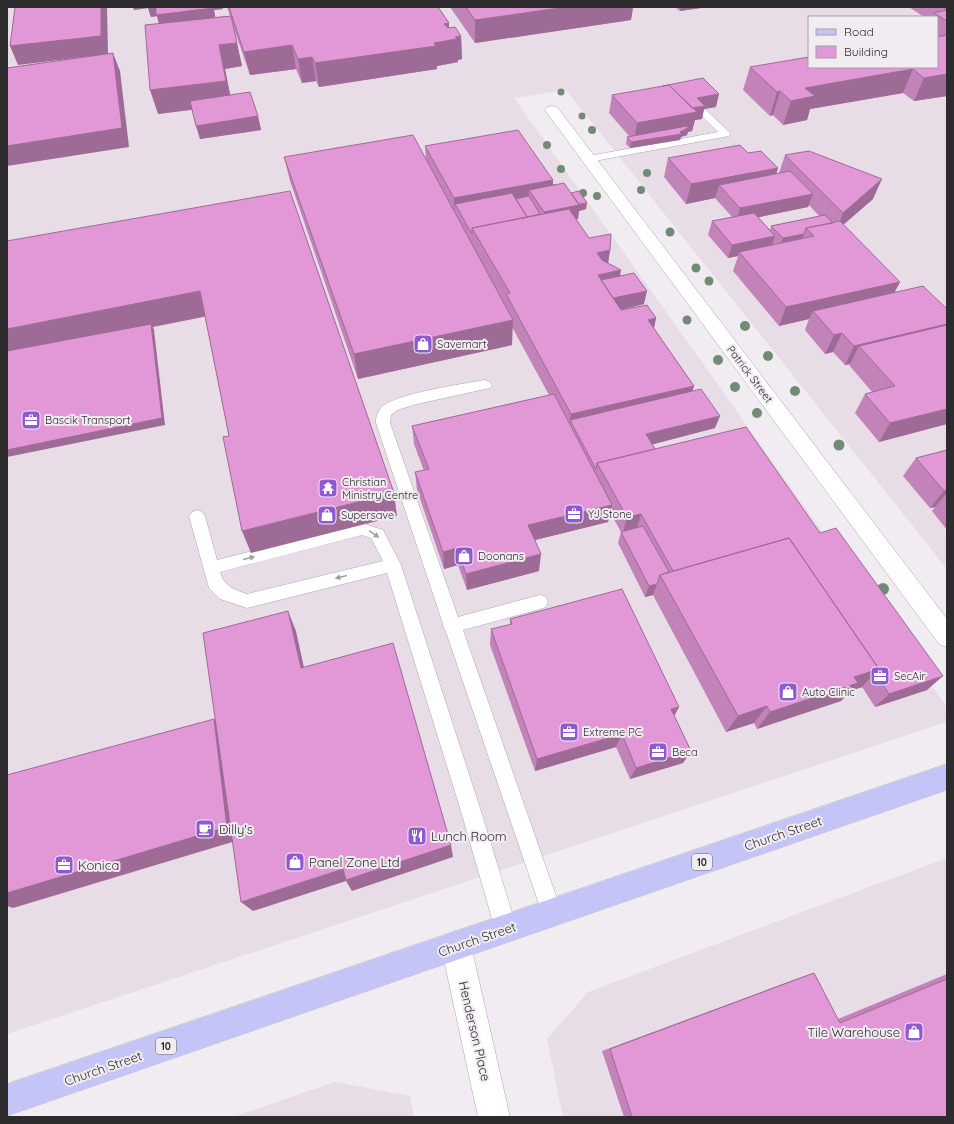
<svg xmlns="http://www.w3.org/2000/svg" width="954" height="1124" viewBox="0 0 954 1124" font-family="Quicksand,sans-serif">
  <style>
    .built { fill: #e8dce7; fill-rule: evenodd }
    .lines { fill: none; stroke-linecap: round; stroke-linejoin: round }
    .service-casing { stroke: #aba6ab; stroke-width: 1 }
    .minor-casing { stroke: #aba6ab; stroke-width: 1 }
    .primary-casing { stroke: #cdcccd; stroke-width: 1 }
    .service { fill: #fff; fill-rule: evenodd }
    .minor { fill: #fff; fill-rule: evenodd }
    .primary { fill: #c4c4f7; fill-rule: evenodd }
    .tree { fill: #728b74 }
    .wall { fill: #c283b8; fill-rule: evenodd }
    .shaded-wall { fill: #9e6a96 }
    .building { fill: #e298d6; stroke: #9e6a96 }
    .oneway { fill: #a0a0a0 }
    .labels { text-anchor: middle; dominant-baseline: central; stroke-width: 4; stroke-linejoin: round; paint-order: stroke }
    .shield { fill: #f1ecf1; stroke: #686568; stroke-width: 1 }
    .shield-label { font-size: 10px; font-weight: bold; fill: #2d2b2d }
    .poi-label { font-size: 11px; fill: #2d2b2d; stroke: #f1ecf1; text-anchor: start }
    .street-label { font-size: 11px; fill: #2d2b2d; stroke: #f1ecf1 }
    .near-poi-label { font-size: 13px; fill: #2d2b2d; stroke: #f1ecf1; text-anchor: start }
    .near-street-label { font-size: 13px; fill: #2d2b2d; stroke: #f1ecf1 }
  </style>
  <rect width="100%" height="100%" fill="#f1ecf1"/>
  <path class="built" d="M7,7H947V569L566,90L514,98L947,707V722L7,1034ZM809,17H937V67H809Z
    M947,858V1117H563L547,1039L588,992Z
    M335,1082L410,1096L414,1117H233Z"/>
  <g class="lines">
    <defs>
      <path id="service" d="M703,109L706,110L729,132L730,134L729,136L589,162L584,159L589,156L718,132L698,112Z
        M485,380L490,382L492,385L490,388L417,404L397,410L391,415L390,423L458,617L540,595L546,597L548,602L546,607L540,609L463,630L562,913L559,920L552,923L545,920L542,913L446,632L443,626V624L376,423C376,417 377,411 383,406C400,393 462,384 485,380Z
        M197,510L202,512L205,516L217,560L362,523L383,530L401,565L480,808L517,929L513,936L506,940L499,936L495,929L460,808L387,573L247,608L220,599L209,588L189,516L192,512ZM362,535L371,538L383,561L247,594C234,590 224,586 220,572Z"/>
      <path id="minor" d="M552,106L557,107L947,619V647L939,644L547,113L545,110L547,107Z
        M456,931L466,936L471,946L510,1117H478L441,946L446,936Z"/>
      <path id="primary" d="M947,764V790L7,1116V1084Z"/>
    </defs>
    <use href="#service" class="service-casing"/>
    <use href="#minor" class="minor-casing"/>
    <use href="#primary" class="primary-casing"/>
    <use href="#service" class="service"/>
    <use href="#minor" class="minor"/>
    <use href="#primary" class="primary"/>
  </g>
  <g class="tree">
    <circle cx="561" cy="92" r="3.5"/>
    <circle cx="582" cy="116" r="3.5"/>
    <circle cx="592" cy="130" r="4"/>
    <circle cx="547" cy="145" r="4"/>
    <circle cx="561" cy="169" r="4"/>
    <circle cx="647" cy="173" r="4"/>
    <circle cx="641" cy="190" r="4"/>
    <circle cx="583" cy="193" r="4"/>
    <circle cx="597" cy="196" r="4"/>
    <circle cx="670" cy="232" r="4.5"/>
    <circle cx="696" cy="268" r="4.5"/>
    <circle cx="709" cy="281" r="4.5"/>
    <circle cx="687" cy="320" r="4.5"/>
    <circle cx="745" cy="326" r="5"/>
    <circle cx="768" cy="356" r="5"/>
    <circle cx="718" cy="360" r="5"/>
    <circle cx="735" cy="387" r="5"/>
    <circle cx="795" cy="391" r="5"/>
    <circle cx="757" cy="413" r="5"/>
    <circle cx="839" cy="445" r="5.5"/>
    <circle cx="883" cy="589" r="6"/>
  </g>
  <path class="wall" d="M133,7H222L223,9L214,10L215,17L230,16L227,7H438L449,23V28L461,36L462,59L458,60V62L437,66V69L319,87L316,81L302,83L296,69L250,75L233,26L242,66L225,69L230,95L258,116L261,130L200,139L192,110L158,114L159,24L157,16L151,17L148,8L134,10Z
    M450,7H633L631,20L475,43Z
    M675,7H708L680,11Z
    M909,7H947V96L914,101L903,93L810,109L807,120L783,125L773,115L770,116L743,90L750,67H937V17H924Z
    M612,95L716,107L704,109L702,119L695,120L692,131L688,132L687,135L681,137L680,140L630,148L626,144L627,137L629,136L609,113Z
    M425,146L553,180V184L558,185L571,193L586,209L579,211L578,219H576L589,238L610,250L608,263L620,276L644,304L621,310L656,318L654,328L694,386L692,391L715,428L652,444L655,449L927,690L875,707L862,687L850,691L841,701L757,729L754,723L726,732L653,595L645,597L618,543L621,532L610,512L608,522L535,540L539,571L467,590L458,565L444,569L417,490L415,472L424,471L414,444L412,426L549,395L512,327V345L358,379L290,181L284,157L426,160Z
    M748,153L778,168L776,174L779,173L785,155L873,199L843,225L900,282L894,292L947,309V424L879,442L855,413L865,394L872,392L849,365L850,364L845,365L833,352L825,354L805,330L809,319L779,326L733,271L738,256L728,258L708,235L712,221L732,217L715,198L686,204L664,177L668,158ZM809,205L819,216L771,226L770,230L758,217L808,207Z
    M947,450V530L932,511L935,507L930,508L903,476L916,458Z
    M510,619L679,707L674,716L691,751L683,763L630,779L616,747L535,771L490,645L491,629L510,625Z
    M814,973L838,1019L947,974V1117H624L602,1051L796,979Z"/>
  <path class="shaded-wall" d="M101,7H107L108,54L18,65L10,46Z
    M133,7H222L223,9L214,10L216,20L160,27L157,16L151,17L148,8L134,10Z
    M567,7H633L631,20L475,43V20Z
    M681,7H708L680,11Z
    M231,16L242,66L225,69L232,104L158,114L150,90L219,45Z
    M449,23V40L455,37L461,36L462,59L458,60V62L437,66V69L319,87L315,63L434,43L444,24Z
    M292,45L296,69L250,75L244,52Z
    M113,53L120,71L129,147L7,166V146Z
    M312,57L316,81L302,83L298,59Z
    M913,69L903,93L810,109L807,120L783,125L791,101L805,88Z
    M947,74V96L914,101L924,78Z
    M780,91L773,115L770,116L777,92Z
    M719,94L716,107L704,109L702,119L695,120L692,131L688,132L687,135L681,137L680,140L630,148L631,142L634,141L637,123L697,98Z
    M258,116L261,130L200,139L196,126Z
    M778,168L772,187L719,185L715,198L686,204L691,184Z
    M882,179L873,199L836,231L843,213Z
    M553,180L552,192L529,190L528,203L455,204V217L454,198Z
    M813,194L808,207L736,222L740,208Z
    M587,203L586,209L579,211L578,219L543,225L544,212Z
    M804,234L799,247L778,252L783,238Z
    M775,236L771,249L739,252L738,256L728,258L732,245Z
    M610,250L607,270L597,253Z
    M621,270L618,289L604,292L598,275Z
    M900,282L890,301L813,311L809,319L779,326L786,307Z
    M200,291L208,316L153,327L154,330L165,425L7,457V329Z
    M647,291L644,304L607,313L609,299Z
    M656,318L652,337L648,320Z
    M513,320L512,345L358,379L354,354Z
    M947,324V340L859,346L850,364L845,365L854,346Z
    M842,333L833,352L825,354L834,335Z
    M694,386L688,404L570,420L571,414Z
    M947,409V424L879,442L890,423Z
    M720,416L715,428L643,447L646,434Z
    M947,490V495L946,494L935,507L930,508L944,491Z
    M394,493L397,516L251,553L242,531Z
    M612,505L608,522L527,542L528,525Z
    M641,514L636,531L623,534L627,517Z
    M457,548L458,565L444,569L443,552Z
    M541,554L539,571L467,590L466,574Z
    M657,584L653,595L645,597L649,586Z
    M288,611L296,631L308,686L301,668Z
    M879,669L862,687L850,691L841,701L757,729L770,712L854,677Z
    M943,676L927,690L875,707L889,694Z
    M767,706L754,723L726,732L738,716Z
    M679,707L672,720L671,709Z
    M214,719L226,736L239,840L13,908L7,906V893Z
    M622,734L616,747L535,771L537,759Z
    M691,751L683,763L630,779L636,768Z
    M451,845L453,857L352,891L346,881L253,911L241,902L343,869Z"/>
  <path class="building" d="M15,7H101V36L10,46Z
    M156,7H213V8L156,15Z
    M229,7H438L449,23L444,24L448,28L455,27L461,36L455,37L457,39L434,43L436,46L315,63L312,57L298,59L292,45L244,52Z
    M466,7H567L475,20Z
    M943,7H947V10Z
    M947,10V21L934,13Z
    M231,16L237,43L219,45L226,81L150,90L145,25Z
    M947,35V74L924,78L913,69L805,88L815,96L791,101L780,91L777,92L750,67L809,57V67H937V37Z
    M113,53L122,128L7,146V68Z
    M703,78L719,94L697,98L705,106L692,108L669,85L663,86Z
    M669,85L697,112L637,123L612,95Z
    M250,92L258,116L196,126L190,101Z
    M687,126L688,128L680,132L682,134L631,142L627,137Z
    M518,130L553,180L454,198L425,146Z
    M413,135L513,320L354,354L284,157Z
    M740,145L748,153L761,151L778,168L691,184L668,158Z
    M809,151L882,179L843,213L785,155Z
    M790,171L813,194L740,208L719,185Z
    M564,183L579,205L544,212L529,190Z
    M290,191L394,493L242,531L223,437L229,436L200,291L7,329V241Z
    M579,191L587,203L579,204L571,193Z
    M512,193L527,217L472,228V234L455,204Z
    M529,196L540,214L527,217L516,199Z
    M569,209L589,238L611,234L610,250L597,253L602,260L621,270L598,275L621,310L647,305L656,318L648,320L694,386L571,414L506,294L510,293L472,228Z
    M754,213L775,236L732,245L712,221Z
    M825,215L833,223L806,228L804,234L783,238L771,226Z
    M840,221L900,282L786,307L739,252L814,236L806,228Z
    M634,273L647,291L613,298L601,280Z
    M923,286L947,309V324L854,346L842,333L834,335L813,311Z
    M151,324L162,418L7,450V351Z
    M947,325V409L890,423L865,394L895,386L859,346Z
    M701,389L720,416L646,434L655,449L597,463L596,469L570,420Z
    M554,394L612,505L528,525L541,554L466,574L457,548L443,552L415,472L429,469L412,426Z
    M746,427L820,533L836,528L943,676L889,694L875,673L879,669L789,538L673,571L641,514L627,517L597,463Z
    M947,450V490L944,491L916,458Z
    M643,526L669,572L660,575L657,584L649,586L621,532Z
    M789,538L879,669L854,677L858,683L770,712L767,706L738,716L660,575Z
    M622,589L679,707L671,709L691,751L636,768L622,734L537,759L491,629L512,624L510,619Z
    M288,611L301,668L393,643L451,845L346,880L343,869L241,902L203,633Z
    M214,719L227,827L7,893V775Z
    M814,973L840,1023L947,979V1117H632L610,1049Z"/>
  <defs><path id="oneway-solid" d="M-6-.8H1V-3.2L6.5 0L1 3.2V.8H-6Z"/></defs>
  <g class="oneway">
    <use href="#oneway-solid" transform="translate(374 534) rotate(35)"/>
    <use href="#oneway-solid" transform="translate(249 558) rotate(-14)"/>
    <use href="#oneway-solid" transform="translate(341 577) rotate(166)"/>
  </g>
  <defs>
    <symbol id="shop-square" viewBox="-11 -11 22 22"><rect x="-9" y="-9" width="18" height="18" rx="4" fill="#8f59d1" stroke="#f1ecf1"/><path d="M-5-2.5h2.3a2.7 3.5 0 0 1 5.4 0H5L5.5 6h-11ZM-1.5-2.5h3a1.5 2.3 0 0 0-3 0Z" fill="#fff"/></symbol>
    <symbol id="office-square" viewBox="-11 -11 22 22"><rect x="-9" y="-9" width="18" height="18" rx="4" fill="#8f59d1" stroke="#f1ecf1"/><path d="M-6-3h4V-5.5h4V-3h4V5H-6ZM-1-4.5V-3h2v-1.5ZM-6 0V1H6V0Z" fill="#fff"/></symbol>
    <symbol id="temple-square" viewBox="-11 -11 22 22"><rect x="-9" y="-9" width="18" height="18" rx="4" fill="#8f59d1" stroke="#f1ecf1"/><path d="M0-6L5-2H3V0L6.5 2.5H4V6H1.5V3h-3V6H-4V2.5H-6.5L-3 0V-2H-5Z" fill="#fff"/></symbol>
    <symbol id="cafe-square" viewBox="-11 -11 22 22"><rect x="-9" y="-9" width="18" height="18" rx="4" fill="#8f59d1" stroke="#f1ecf1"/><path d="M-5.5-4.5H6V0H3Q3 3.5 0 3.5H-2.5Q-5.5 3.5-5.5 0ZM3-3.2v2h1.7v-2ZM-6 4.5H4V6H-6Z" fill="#fff"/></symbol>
    <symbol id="restaurant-square" viewBox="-11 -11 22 22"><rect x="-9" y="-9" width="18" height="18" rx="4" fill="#8f59d1" stroke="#f1ecf1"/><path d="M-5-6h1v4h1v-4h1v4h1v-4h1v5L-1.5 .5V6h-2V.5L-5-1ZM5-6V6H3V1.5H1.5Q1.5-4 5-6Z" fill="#fff"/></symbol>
  </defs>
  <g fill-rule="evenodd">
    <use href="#shop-square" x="412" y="333" width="22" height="22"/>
    <use href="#office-square" x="20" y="409" width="22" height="22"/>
    <use href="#temple-square" x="317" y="477" width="22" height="22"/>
    <use href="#office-square" x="563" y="503" width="22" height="22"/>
    <use href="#shop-square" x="316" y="504" width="22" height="22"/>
    <use href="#shop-square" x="453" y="545" width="22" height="22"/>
    <use href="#office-square" x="869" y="665" width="22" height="22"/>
    <use href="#shop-square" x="777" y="681" width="22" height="22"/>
    <use href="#office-square" x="558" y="721" width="22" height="22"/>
    <use href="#office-square" x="647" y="741" width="22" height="22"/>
    <use href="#cafe-square" x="194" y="818" width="22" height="22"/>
    <use href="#restaurant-square" x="406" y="825" width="22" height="22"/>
    <use href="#shop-square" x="284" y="851" width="22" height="22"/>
    <use href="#office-square" x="53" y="854" width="22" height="22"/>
    <use href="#shop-square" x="903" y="1021" width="22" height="22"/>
  </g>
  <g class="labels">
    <g class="shield">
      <rect x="692" y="854" width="20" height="16" rx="3"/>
      <rect x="156" y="1038" width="20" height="16" rx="3"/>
    </g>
    <g class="shield-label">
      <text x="702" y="862">10</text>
      <text x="166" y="1046">10</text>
    </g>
    <g class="poi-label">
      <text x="437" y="344">Savemart</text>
      <text x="45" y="420">Bascik Transport</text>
      <text x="342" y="482">Christian<tspan x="342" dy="13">Ministry Centre</tspan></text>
      <text x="588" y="514">YJ Stone</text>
      <text x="341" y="515">Supersave</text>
      <text x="478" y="556">Doonans</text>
      <text x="894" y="676">SecAir</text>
      <text x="802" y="692">Auto Clinic</text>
      <text x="583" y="732">Extreme PC</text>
      <text x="672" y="752">Beca</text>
    </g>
    <g class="street-label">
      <text transform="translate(750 374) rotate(53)">Patrick Street</text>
    </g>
    <g class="near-poi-label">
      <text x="219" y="829">Dilly's</text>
      <text x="431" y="836">Lunch Room</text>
      <text x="309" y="862">Panel Zone Ltd</text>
      <text x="78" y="865">Konica</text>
      <text x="900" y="1032" text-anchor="end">Tile Warehouse</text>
    </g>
    <g class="near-street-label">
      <text transform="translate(783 833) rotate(-19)">Church Street</text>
      <text transform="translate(477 939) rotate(-19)">Church Street</text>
      <text transform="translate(475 1031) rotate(77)">Henderson Place</text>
      <text transform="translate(103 1068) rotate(-19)">Church Street</text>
    </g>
  </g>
  <rect width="954" height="1124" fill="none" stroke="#2d2b2d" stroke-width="16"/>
  <rect x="808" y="16" width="130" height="52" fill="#f1ecf1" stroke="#a39fa3"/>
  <rect x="816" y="29" width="20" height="6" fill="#c4c4f7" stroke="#a39fa3"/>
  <text x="844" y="36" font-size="12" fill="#2d2b2d">Road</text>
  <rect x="816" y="46" width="20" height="12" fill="#e298d6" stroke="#a39fa3"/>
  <text x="844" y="56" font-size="12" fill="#2d2b2d">Building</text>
</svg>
